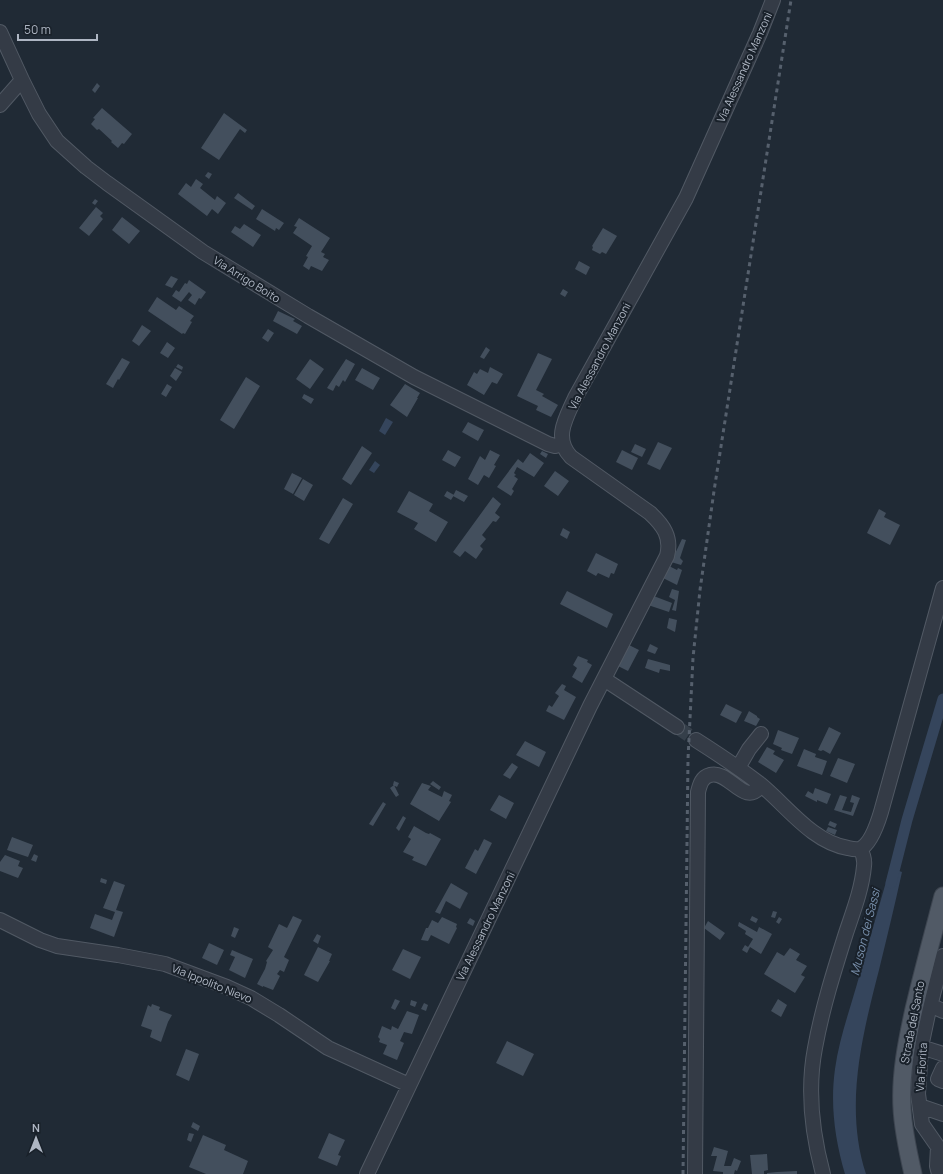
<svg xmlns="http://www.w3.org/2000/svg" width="943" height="1174" viewBox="0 0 943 1174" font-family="Manrope,sans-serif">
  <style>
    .water { fill: #35455c }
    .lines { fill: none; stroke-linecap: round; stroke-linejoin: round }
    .canal { stroke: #35455c; stroke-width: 11 }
    .building { fill: #434f5d }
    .minor-tunnel { stroke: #353f4a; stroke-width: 14; stroke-dasharray: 14 7; stroke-linecap: butt }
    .minor-casing { stroke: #515964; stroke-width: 16 }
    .major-casing { stroke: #3d4550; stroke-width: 19 }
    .minor { stroke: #343b46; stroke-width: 14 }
    .major { stroke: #515a66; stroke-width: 17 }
    .rail { stroke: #56606d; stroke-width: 3; stroke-dasharray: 4 4; stroke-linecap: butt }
    .labels { text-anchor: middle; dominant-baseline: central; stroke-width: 4; stroke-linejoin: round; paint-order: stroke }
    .street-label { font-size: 11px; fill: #aeb6c3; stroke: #19212a }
    .water-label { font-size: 12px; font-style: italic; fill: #778eaa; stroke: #19212a }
  </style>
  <rect width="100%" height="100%" fill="#202a35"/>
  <path class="water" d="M386,418L393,422L385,435L379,431Z
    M375,461L380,465L374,473L369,470Z
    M890,868L902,872C895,904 887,937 879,970C862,1036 844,1107 866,1174H845C835,1140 830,1105 835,1069C839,1040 849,1012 857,984C868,945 879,906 890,868Z"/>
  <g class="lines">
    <path class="canal" d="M891,883L907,820L943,699"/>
  </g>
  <path class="building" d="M97,83L100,86L95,93L92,90Z
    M102,108L132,134L124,144L122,143L118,148L111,142L112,141L99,129L97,130L91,124L95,119L93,118Z
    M224,113L247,130L245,133L240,129L219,160L201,148Z
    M208,172L212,174L209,179L205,176Z
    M196,179L203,184L200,188L215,200L217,196L226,203L218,214L212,209L207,216L178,194L186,183L191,187Z
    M238,193L255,206L252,210L234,198Z
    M95,199L98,201L95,205L92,203Z
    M96,207L103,213L100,216L103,219L89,236L79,228Z
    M262,209L284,223L279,230L276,228L275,231L256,219Z
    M122,217L140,231L129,244L112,230Z
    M299,218L330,238L321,252L325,254L323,257L329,260L322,271L311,266L309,270L303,266L308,257L306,256L312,246L293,233L297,227L294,226Z
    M244,224L261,235L253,247L231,232L235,226L240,229Z
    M603,228L617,236L606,254L602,252L600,254L592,250L593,247L592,246Z
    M579,261L590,267L586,275L575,269Z
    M171,276L178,279L172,288L165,285Z
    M189,280L206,292L201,299L199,298L195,305L188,300L192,295L189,292L181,302L172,296L176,290L179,292L185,283L187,284Z
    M563,289L568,292L565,297L560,294Z
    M157,297L176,310L179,306L194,316L190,321L192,322L185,334L183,333L182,334L148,311Z
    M278,311L295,319L293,321L302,326L297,334L273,321Z
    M142,325L151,331L139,346L132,341Z
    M268,329L274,333L268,342L262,338Z
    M167,342L175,348L168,358L160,353Z
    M486,347L490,350L484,359L480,357Z
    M538,353L552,359L536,390L544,394L542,396L558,405L551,417L536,410L538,406L517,396Z
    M122,358L130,362L119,380L118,379L113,388L106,384Z
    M310,359L324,369L310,389L296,379Z
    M346,359L355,364L345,382L343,380L339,387L336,385L333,391L327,388Z
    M178,364L183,367L182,370L176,367Z
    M490,367L503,374L497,384L492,382L484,395L467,385L474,372L477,374L480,369L488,373Z
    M175,368L182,372L176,381L170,376Z
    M362,368L380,378L373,390L355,380Z
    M246,377L260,386L234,429L220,420Z
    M167,384L172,387L166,397L161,394Z
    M405,384L420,393L417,398H418L407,417L390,405Z
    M304,394L314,399L311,404L302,398Z
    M468,422L484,430L478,441L462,432Z
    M658,442L672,448L660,470L647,464Z
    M635,444L646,449L642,457L631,452Z
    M362,446L372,453L351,485L342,479Z
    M448,450L461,457L455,467L442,460Z
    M490,450L500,455L494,465L496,466L489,478L484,475L478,485L468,479L480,456L485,460Z
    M622,450L638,458L632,470L616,462Z
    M542,451L548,454L546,458L540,454Z
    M530,453L544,463L534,477L517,467L514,473L516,475L514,476L518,479L512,489L514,491L511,496L497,487L518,459L523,463Z
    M555,471L569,481L558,496L544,486Z
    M292,473L302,478L293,494L284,489Z
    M303,479L313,485L304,501L294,495Z
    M456,490L468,496L464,502L453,496Z
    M409,491L433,504L429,511L448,522L436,542L414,529L418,523L397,512Z
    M447,491L454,495L451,500L444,496Z
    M493,497L501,504L495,513L500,517L496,522L493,521L482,535L486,539L480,546L483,549L476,559L465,551L460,557L453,552Z
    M343,498L353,504L329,544L319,539Z
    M879,509L886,513L884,517L900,525L890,545L867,533Z
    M563,528L570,532L567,539L560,535Z
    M682,539L686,540L680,558L683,561L681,565L671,562Z
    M596,553L618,564L614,574L611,573L609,578L598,573L596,576L587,571Z
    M667,565L677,570L678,568L682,570L677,585L661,577Z
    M672,589L679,591L676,611L672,610L675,600L669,597Z
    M567,591L613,614L607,628L560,604Z
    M651,595L672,603L669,612L648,605Z
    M669,618L677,620L675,632L667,628Z
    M625,643L639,650L628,671L614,664Z
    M650,644L658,648L655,654L647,651Z
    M578,656L588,660L587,662L592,665L582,683L572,677L577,668L573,665Z
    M648,659L670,665V671L660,669L659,673L645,668Z
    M562,684L566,686L564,690L576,697L564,720L546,711L549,705L552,707L559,696L555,693Z
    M726,704L742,712L736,723L720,715Z
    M749,711L757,716V717L760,719L756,726L744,721Z
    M829,727L841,733L830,754L823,750L821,751L818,750Z
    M778,730L799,738L792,754L781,750L782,748L773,744Z
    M525,741L546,752L539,767L516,755Z
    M767,747L775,751L773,754L784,760L776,773L758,762Z
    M804,749L816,754L815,757L827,761L822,775L797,766Z
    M838,758L855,764L847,783L830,776Z
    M512,763L518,767L510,779L503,775Z
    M394,781L399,783L397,787L393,785Z
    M433,781L441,787L439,790L430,784Z
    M422,783L431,786L428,790L442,797L444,791L452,795L449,801L451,802L439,821L410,804Z
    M394,785L399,795L396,797L390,788Z
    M815,788L831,794L827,804L817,800V802L805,796L808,791L813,794Z
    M499,795L514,803L506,819L490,810Z
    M840,795L847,797L842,810L851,812L854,803L850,802L852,795L860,798L853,816L834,810Z
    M383,802L386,804L373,826L369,824Z
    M403,816L406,818L399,831L396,828Z
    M830,821L837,824L835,828L828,825Z
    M414,826L426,833L429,834L430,833L441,839L426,866L412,860L414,857L403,852L411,839L408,837Z
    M828,827L837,830L835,835L826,831Z
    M12,837L33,845L28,857L7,850Z
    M484,839L492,843L476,874L465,868L475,849L478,851Z
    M34,854L38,856L36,862L31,860Z
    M5,855L20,861L18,866L23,868L18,878L0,871V862Z
    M101,878L107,880L106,884L100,882Z
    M114,881L125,885L116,910L123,912L114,937L90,928L95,914L112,920L115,912L103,908Z
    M451,883L468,893L460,909L446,901L440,914L435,912Z
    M773,911L777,912L775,918L771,917Z
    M293,916L302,920L284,957L289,960L284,972L280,970L277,974L280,976L273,990L263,986V987L257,984L265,969L267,962L266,961L273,950L268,947L279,924L287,928Z
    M752,916L758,919L756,923L750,920Z
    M442,917L457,924L456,927L457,928L449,944L431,935L428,941L421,940L426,928H428L432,920L438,923Z
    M779,917L782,919L779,924L776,922Z
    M470,918L475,921L473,926L467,923Z
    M708,921L725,933L720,940L704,928Z
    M739,922L757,932L759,927L772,934L761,954L750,947L747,953L742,950L745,945L748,947L753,939L745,934L746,931L738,926Z
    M234,927L239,929L235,938L231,936Z
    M317,934L321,936L318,944L313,941Z
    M209,943L224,950L217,965L202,958Z
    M318,947L332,954L329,961H330L318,982L304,975Z
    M790,948L800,954L796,960L807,966L801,975L805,977L795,993L764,974L777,952L784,956Z
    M403,949L421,957L410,979L392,970Z
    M232,950L253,959L245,978L229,970L235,957L230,955Z
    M395,999L400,1001L395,1010L391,1008Z
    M778,999L787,1005L781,1017L771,1011Z
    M411,1000L417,1002L415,1007L410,1005Z
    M424,1003L428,1005L426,1011L421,1009Z
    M152,1004L160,1007L159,1010L172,1015L168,1022L161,1042L150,1037L152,1030L141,1026L148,1005L151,1007Z
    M407,1011L419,1015L412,1034L404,1032L400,1041L404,1043L397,1060L383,1054L387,1045L379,1042L380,1039L378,1037L382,1026L391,1030L392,1026L398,1029Z
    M507,1041L534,1054L523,1076L496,1063Z
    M186,1049L199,1054L189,1081L176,1075Z
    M193,1122L200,1126L198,1131L191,1127Z
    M189,1133L194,1134L191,1142L187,1140Z
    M329,1133L345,1140L338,1155L341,1156L337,1166L318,1158Z
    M203,1135L226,1145L224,1150L248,1161L243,1174H206L189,1167Z
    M714,1147L728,1151L724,1166H731L734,1158L741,1161L737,1171L735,1170L734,1174H723V1172L713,1171L717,1156H711Z
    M767,1154L768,1170L764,1171V1174H752L750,1155Z
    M797,1171V1174H767V1173L777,1172Z"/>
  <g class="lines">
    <path class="minor-tunnel" d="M677,727L696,740"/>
    <defs>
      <path id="minor" d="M0,32L22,80L39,114L57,141L86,167L107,183L203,252L308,316L414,377L548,444L555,446L562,444
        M0,105L22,80
        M604,679L677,727
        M696,740C718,754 739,768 760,784C787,806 812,842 848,848C852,849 856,850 860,849C871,844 878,822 881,812L943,588
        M738,768L749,749L761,734
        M0,920L40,940L57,946L118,955L165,964L227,987L251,998L279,1015L328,1048L409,1085
        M930,1005L943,1011
        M921,1047L943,1054
        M943,1068L938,1079L943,1081
        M920,1106L943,1114
        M367,1174L590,706L667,556C672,537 663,525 650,513L571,457C553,438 566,418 575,398L686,198L760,33L773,0
        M695,1174L698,792C700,784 702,777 710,775C729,769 745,809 761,785
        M823,1174C812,1133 807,1090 815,1048C822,1009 834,971 846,933C853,912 862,889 864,866C865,859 863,854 860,849
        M939,1174L937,1166L938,1147L922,1124L918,1094L921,1047L928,1014L943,956"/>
      <path id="major" d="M913,1174C908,1152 903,1130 902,1108C900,1075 907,1041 914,1009C923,971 933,934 943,896"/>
    </defs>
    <use href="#minor" class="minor-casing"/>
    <use href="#major" class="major-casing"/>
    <use href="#minor" class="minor"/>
    <use href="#major" class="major"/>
    <path class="rail" d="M683,1174L688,759L693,658L700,590L714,491L791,0"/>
  </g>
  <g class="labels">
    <g class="street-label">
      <text transform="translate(744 67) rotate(-66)">Via Alessandro Manzoni</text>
      <text transform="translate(247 279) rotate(32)">Via Arrigo Boito</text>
      <text transform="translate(599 356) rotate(-62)">Via Alessandro Manzoni</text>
      <text transform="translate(485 926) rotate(-64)">Via Alessandro Manzoni</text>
      <text transform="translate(212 983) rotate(22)">Via Ippolito Nievo</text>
      <text transform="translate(912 1022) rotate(-79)">Strada del Santo</text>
      <text transform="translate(921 1067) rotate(-86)">Via Fiorita</text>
    </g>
    <g class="water-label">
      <text transform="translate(865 932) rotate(-76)">Muson dei Sassi</text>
    </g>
  </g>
  <g transform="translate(36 1138)" stroke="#19212a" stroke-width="3" paint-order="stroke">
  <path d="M0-3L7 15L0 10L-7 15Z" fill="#aeb6c3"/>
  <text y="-6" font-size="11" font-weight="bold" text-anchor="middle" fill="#aeb6c3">N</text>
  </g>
  <path d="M18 34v6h79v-6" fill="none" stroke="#aeb6c3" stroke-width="2"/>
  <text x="24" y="34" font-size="12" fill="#aeb6c3" stroke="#19212a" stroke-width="3" paint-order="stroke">50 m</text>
</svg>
